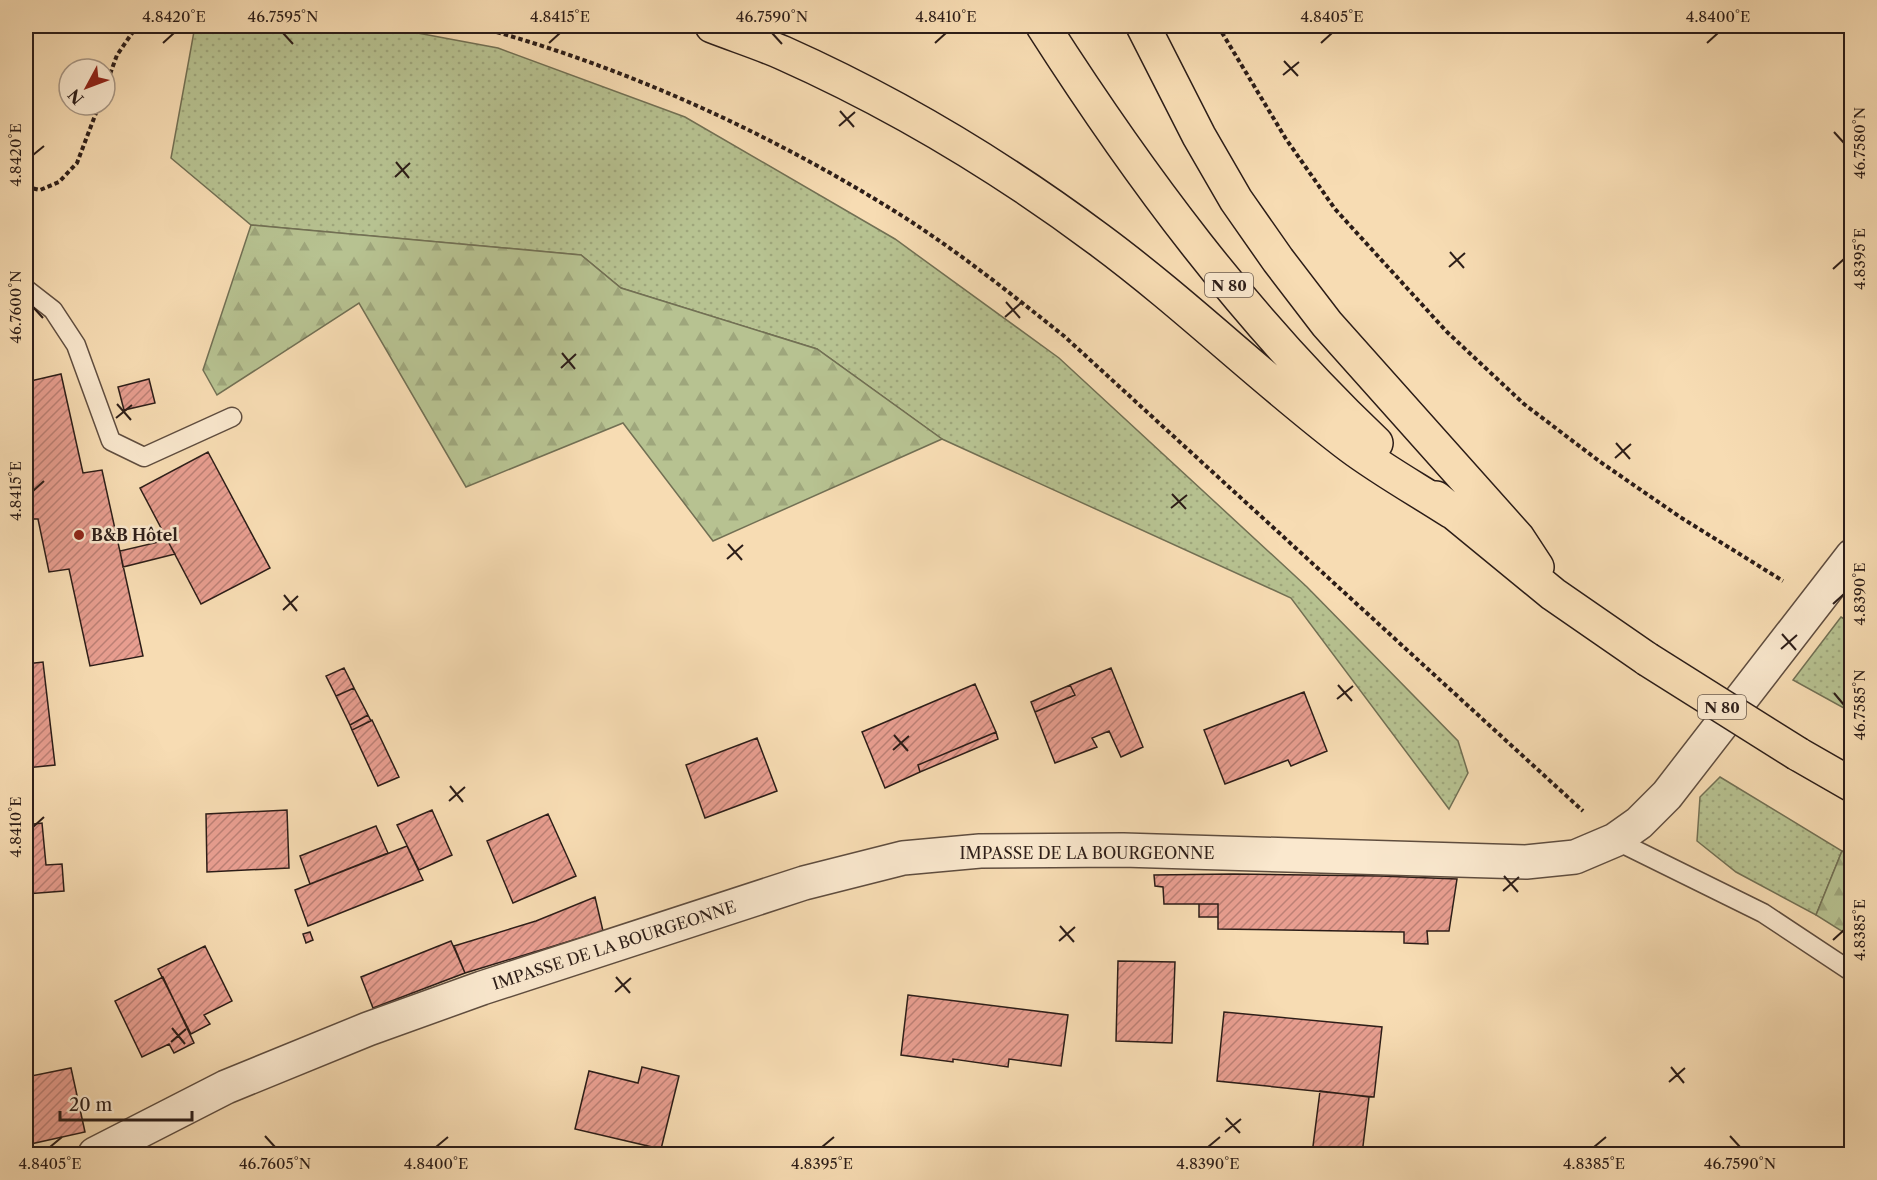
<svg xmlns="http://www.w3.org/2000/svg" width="1877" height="1180" viewBox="0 0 1877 1180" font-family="'Libre Caslon Text',serif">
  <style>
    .grass { fill: url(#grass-dots); stroke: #727054; stroke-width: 1.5 }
    .forest { fill: url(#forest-firs); stroke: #727054; stroke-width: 1.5 }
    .building { fill: url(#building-hatch); stroke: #2c1d18; stroke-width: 1.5 }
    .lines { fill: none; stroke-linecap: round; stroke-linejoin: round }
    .service-casing { stroke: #5f4d3f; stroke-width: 21 }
    .minor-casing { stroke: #5f4d3f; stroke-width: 36 }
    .primary-casing { stroke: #2c1d18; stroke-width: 36 }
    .path { stroke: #2c1d18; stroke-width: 4; stroke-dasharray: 4.5 3; stroke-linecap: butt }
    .service { stroke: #fae8ce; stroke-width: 18 }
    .minor { stroke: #fae8ce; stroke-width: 33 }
    .primary { stroke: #f7dcb3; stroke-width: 33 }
    .primary-bridge-casing { stroke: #2c1d18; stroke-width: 36; stroke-linecap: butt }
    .primary-bridge { stroke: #f7dcb3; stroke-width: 33 }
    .ticks { fill: none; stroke: #2c1d18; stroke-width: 2 }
    .poi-dot { fill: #8f2418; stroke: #fae8ce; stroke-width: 2 }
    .labels { text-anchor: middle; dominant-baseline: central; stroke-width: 5; stroke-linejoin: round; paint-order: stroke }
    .shield { fill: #fae8ce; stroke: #6a5a4f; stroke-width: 1.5 }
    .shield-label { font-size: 15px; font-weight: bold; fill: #2c1d18 }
    .poi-label { font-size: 16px; font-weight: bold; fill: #2c1d18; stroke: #fae8ce; text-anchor: start }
    .street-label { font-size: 16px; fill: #2c1d18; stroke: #fae8ce }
    .neatline { fill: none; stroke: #2c1d18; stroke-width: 2 }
    .ticks-label { font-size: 15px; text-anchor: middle; fill: #2c1d18 }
  </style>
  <defs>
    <pattern id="grass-dots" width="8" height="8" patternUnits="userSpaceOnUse" patternTransform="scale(1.5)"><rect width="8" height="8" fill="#b7c291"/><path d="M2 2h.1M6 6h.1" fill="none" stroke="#9ea67c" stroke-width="1.8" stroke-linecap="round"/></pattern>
    <pattern id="forest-firs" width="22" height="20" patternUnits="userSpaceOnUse" patternTransform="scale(1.5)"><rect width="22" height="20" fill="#b7c291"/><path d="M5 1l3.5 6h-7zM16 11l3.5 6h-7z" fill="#9ea67c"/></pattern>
    <pattern id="building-hatch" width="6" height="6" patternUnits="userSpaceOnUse" patternTransform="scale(1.5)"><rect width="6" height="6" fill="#e89e90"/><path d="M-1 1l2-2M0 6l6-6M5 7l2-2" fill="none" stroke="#bc8075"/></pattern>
  </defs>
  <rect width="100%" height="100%" fill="#f7dcb3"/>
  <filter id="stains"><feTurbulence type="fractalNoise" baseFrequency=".00333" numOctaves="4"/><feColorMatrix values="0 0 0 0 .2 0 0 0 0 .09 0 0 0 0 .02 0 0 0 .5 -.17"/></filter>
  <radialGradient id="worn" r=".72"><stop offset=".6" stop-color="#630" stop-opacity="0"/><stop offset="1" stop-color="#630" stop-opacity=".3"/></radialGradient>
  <path class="grass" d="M195,26H380L498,48L685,117L895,239L1059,358L1307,587L1458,741L1468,773L1449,809L1291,598L942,439L817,349L621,288L581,255L251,225L171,158Z
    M1841,617L1851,623V712L1793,680Z
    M1720,777L1842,851L1816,915L1736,872L1697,841L1700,797Z"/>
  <path class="forest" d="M251,225L581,255L621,288L817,349L942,439L713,541L623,423L466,487L359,303L217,395L203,370Z
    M1842,851L1851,856V937L1816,915Z"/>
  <path class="building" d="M61,374L83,473L102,470L143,656L90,666L69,569L49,572L38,519H30L27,504L33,502L26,466V382Z
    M149,379L155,403L124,410L118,387Z
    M208,452L270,568L201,604L140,488Z
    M167,540L175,554L123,567L120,551Z
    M43,662L55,765L26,768V664Z
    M344,668L354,688L336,696L326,676Z
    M1111,668L1143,747L1121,757L1109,731L1092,738L1097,747L1055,763L1035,712L1075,695L1070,685Z
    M975,684L996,732L918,765L920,772L885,788L862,732Z
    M1070,685L1075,695L1035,712L1031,702Z
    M354,688L368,715L350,725L336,696Z
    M1304,692L1327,751L1291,766L1288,760L1225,784L1204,730Z
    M368,715L371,721L352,730L350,725Z
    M372,720L399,777L378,786L352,730Z
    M996,732L998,739L920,772L918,765Z
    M757,738L777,791L705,818L686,765Z
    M287,810L289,868L207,872L206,814Z
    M432,810L452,855L419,870L397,825Z
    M548,814L576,876L513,903L487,841Z
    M42,823L46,865L62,864L64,891L26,894V825Z
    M376,826L388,853L310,884L300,856Z
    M407,846L423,880L308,926L295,890Z
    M1233,874L1380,876L1457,879L1449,931H1427L1428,944L1404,943V932L1218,929V904H1164L1163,887L1155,886L1154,875Z
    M595,897L603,931L465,973L454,946L536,921Z
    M1199,904H1218V917H1199Z
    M310,932L313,940L306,943L303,934Z
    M451,941L465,973L373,1008L361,977Z
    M205,946L232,1001L204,1015L210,1024L191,1034L158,969Z
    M1118,961L1175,962L1172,1043L1116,1041Z
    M163,977L194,1043L174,1053L169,1044L142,1057L115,1001Z
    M908,995L1068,1015L1061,1066L1009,1059L1008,1067L953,1059V1062L901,1055Z
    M1224,1012L1382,1027L1374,1097L1217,1081Z
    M642,1067L679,1076L661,1149L575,1129L589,1071L638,1083Z
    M71,1068L85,1132L26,1145V1077Z
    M1320,1091L1369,1097L1362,1154H1312Z"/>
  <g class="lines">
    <defs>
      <path id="service" d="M26,289L53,310L76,345L111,441L144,457L232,417
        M1615,840L1763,913L1852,972"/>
      <path id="minor" d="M95,1154L226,1087L368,1029L482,988L804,883L903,858L980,851L1123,850L1526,862L1575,857L1615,840L1639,823L1667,795L1852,556"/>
      <path id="primary" d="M712,26C735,35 760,43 783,53C895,103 1000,166 1098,239C1186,304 1263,380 1350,446C1382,470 1418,490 1452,512
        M1043,26C1139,176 1246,320 1376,443
        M1143,26L1199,136L1236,200L1278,260L1327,324L1518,538L1537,567
        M1436,498L1553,594L1647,659
        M1798,754L1852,785"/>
    </defs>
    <use href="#service" class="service-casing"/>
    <use href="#minor" class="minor-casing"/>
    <use href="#primary" class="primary-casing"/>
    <path class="path" d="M475,26C623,66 766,131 896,212C955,249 1010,293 1064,336L1583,811
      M1218,26L1286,139L1335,209L1447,332L1524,404L1599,461L1680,517L1783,581
      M105,88L117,55L137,26
      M26,187L40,190L59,182L77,163L99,105"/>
    <use href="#service" class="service"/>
    <use href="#minor" class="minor"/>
    <use href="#primary" class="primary"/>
    <defs>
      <path id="primary-bridge" d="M1647,659L1798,754"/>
    </defs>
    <use href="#primary-bridge" class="primary-bridge-casing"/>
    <use href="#primary-bridge" class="primary-bridge"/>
  </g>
  <path class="ticks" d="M283,33L293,44M772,33L782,44M163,43L174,33M549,43L560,33M935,43L946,33M1321,43L1332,33M1707,43L1718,33M1284,61L1298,76M1283,75L1299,62M840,111L854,127M839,126L855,112M1834,132L1844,143M33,155L44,146M396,162L409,178M395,177L410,163M1450,252L1464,268M1449,267L1465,253M1833,269L1844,259M1006,302L1020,318M33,307L43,318M1005,317L1021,303M562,353L575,369M561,368L576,354M117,404L131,420M116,418L132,405M1616,443L1630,459M1615,458L1631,444M33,491L44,481M1172,494L1186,509M1171,508L1187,495M728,544L742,560M727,559L743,545M284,595L297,611M1833,604L1844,594M283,610L298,596M1782,634L1796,650M1781,649L1797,635M1338,685L1352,701M1834,693L1844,705M1337,699L1353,686M894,735L908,751M893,750L909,736M450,786L463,802M449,801L465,787M33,827L44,817M1504,876L1518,892M1503,891L1519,877M1060,926L1074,942M1833,940L1844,930M1059,941L1075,927M616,977L630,993M615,992L631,978M172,1028L185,1044M171,1042L186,1029M1671,1067L1684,1083M1669,1082L1685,1068M1226,1118L1240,1133M1225,1132L1241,1119M265,1136L275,1147M1730,1136L1740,1147M50,1147L62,1137M436,1147L448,1137M822,1147L834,1137M1208,1147L1220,1137M1594,1147L1606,1137"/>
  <circle class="poi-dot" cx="79" cy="535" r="6"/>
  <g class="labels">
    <g class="shield">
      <rect x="1205" y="273" width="48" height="24" rx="4.5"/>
      <rect x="1698" y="695" width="48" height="24" rx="4.5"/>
    </g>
    <g class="shield-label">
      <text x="1229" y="285">N 80</text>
      <text x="1722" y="707">N 80</text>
    </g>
    <g class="poi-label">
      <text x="91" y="535">B&amp;B Hôtel</text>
    </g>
    <g class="street-label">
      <text x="1087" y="853">IMPASSE DE LA BOURGEONNE</text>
      <text transform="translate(614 945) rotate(-18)">IMPASSE DE LA BOURGEONNE</text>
    </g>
  </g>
  <rect width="1877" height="1180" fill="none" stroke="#f7dcb3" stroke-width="66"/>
  <g transform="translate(87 87) rotate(229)"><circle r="28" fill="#fae8ce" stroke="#a89785" stroke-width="1.5"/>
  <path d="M0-4.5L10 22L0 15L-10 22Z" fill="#8f2418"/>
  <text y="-9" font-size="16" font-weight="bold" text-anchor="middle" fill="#2c1d18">N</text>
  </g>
  <path d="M60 1111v9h132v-9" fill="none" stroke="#2c1d18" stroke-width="3"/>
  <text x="69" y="1111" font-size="18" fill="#2c1d18" stroke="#fae8ce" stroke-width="4.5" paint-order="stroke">20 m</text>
  <rect x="33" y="33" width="1811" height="1114" class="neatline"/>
  <g class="ticks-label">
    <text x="174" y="22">4.8420°E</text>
    <text x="283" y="22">46.7595°N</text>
    <text x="560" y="22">4.8415°E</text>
    <text x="772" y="22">46.7590°N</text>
    <text x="946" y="22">4.8410°E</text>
    <text x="1332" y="22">4.8405°E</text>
    <text x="1718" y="22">4.8400°E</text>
    <text transform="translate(1860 143) rotate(-90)" y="5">46.7580°N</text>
    <text transform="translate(16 155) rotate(-90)" y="5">4.8420°E</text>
    <text transform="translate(1860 259) rotate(-90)" y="5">4.8395°E</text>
    <text transform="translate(16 307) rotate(-90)" y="5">46.7600°N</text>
    <text transform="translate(16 491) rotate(-90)" y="5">4.8415°E</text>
    <text transform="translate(1860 594) rotate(-90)" y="5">4.8390°E</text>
    <text transform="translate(1860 705) rotate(-90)" y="5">46.7585°N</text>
    <text transform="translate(16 827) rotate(-90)" y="5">4.8410°E</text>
    <text transform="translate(1860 930) rotate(-90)" y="5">4.8385°E</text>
    <text x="50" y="1169">4.8405°E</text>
    <text x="275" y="1169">46.7605°N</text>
    <text x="436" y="1169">4.8400°E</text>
    <text x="822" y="1169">4.8395°E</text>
    <text x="1208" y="1169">4.8390°E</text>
    <text x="1594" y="1169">4.8385°E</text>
    <text x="1740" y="1169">46.7590°N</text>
  </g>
  <rect width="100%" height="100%" filter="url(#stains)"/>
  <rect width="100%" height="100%" fill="url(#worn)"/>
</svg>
